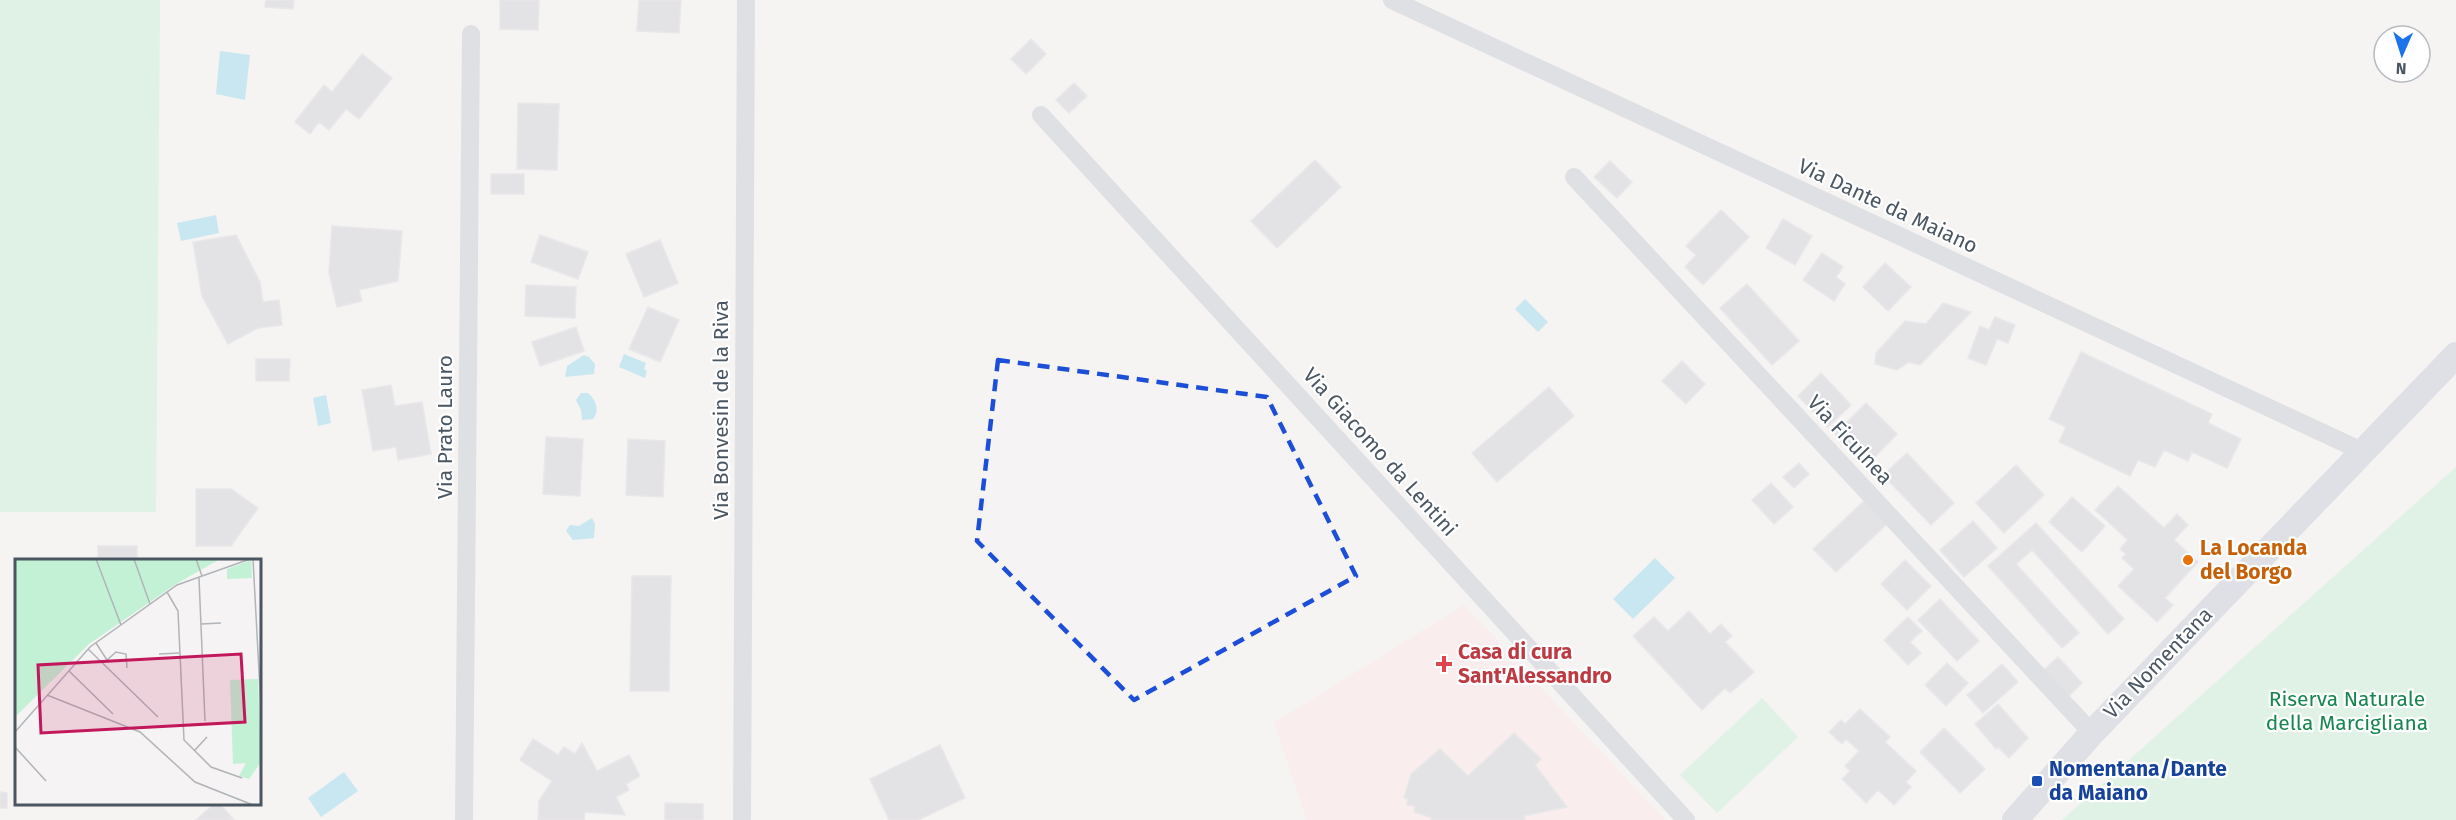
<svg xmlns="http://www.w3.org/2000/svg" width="2456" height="820" viewBox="0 0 2456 820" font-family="'Fira Sans',sans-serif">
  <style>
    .medical { fill: #fce8e6 }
    .green { fill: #c3f1d5 }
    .water { fill: #90daee }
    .building { fill: #cdcfd5; stroke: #d7d9de; stroke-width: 1.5 }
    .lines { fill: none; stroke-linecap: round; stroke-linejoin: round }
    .minor { stroke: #c1cad2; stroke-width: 18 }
    .secondary { stroke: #c1cbd6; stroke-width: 26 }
    .marked { fill: none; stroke: #1d4ed8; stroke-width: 4.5; stroke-dasharray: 12 8; stroke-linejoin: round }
    .food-dot { fill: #e8710a; stroke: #fff; stroke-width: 2 }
    .health-dot { fill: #e0444e; stroke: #fff; stroke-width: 2 }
    .transit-dot { fill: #1a4fb4; stroke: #fff; stroke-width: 2 }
    .labels { text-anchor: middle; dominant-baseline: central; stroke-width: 4.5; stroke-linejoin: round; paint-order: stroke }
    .street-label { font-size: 21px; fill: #4a5661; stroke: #fff }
    .food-label { font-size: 21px; font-weight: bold; fill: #c56008; stroke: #fff; text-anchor: start }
    .health-label { font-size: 21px; font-weight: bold; fill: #be3a42; stroke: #fff; text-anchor: start }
    .park-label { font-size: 21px; fill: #17864f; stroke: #fff }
    .transit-label { font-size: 21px; font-weight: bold; fill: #164399; stroke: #fff; text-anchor: start }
    .inset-road { fill: none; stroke: #b1b4b9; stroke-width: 1.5 }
    .view { fill: #c2185b; fill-opacity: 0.15; stroke: #c2185b; stroke-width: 3 }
    .inset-edge { fill: none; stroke: #4a5661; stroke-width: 3 }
  </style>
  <rect width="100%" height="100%" fill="#f5f3f3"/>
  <path class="medical" d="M1464,605L1665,820H1307L1274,723Z"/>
  <path class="green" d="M0,0H160L156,512H0Z
    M2456,467V820H2062Z
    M1762,698L1798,737L1717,813L1680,775Z"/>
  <path class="water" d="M220,51L250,55L245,100L216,94Z
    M216,215L219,233L181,241L177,223Z
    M1525,299L1548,322L1538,332L1515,309Z
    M624,354L646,363L644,369L647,371L645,378L619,367Z
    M584,355L589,357L595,364L594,374L565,377L567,366Z
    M581,393H588C596,400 600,410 593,419L582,420L581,410L576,400Z
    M326,395L331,423L318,426L313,398Z
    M592,518L595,524L594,538L573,540L566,531L570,525L579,526Z
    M1655,558L1675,578L1633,619L1613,599Z
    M344,772L358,791L321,817L308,798Z"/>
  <path class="building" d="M266,0H294L293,9L265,7Z
    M500,0H539L538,30L500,29Z
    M639,0H681L679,33L637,31Z
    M1031,39L1046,54L1026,74L1011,59Z
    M362,54L392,78L359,119L346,109L329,130L319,122L310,134L295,122L324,85L332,92Z
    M1074,83L1087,96L1069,113L1056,100Z
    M518,103L559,104L557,170L517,169Z
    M1315,160L1341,187L1277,248L1251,221Z
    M1610,161L1632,182L1617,198L1594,177Z
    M491,174H524V194H491Z
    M1721,210L1749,237L1703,285L1685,267L1696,255L1686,246Z
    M1783,219L1812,236L1795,265L1766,248Z
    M332,226L402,231L398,281L359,290L362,301L337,307L329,273Z
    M236,235L260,282L263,302L279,300L282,325L258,328L228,344L202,296L193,242Z
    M540,235L588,252L578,279L531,262Z
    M660,240L678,283L644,297L626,254Z
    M1822,253L1843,267L1836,277L1845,284L1834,301L1803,280Z
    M1885,263L1911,287L1888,311L1863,287Z
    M1747,284L1799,341L1772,365L1720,308Z
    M526,285L576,287L575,318L525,316Z
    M1943,303L1971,312L1920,365L1909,362L1897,370L1875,364L1876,353L1905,321L1926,324Z
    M648,307L679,320L660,362L629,349Z
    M1995,317L2015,325L2008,343L1997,339L1986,365L1968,358L1980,326L1989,330Z
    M576,327L584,351L540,366L532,342Z
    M2081,352L2212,414L2208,423L2241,439L2227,468L2192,452L2188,461L2164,450L2155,467L2138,460L2130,476L2059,442L2066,427L2049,419Z
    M256,359H290L289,381H256Z
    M1682,361L1705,384L1686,404L1662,381Z
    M1821,373L1851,405L1828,427L1798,396Z
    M391,385L395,406L422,402L431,454L398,460L396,447L373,451L362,390Z
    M1549,387L1574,416L1497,482L1472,453Z
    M1866,403L1897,434L1867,465L1835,434Z
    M546,437L583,439L580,496L543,494Z
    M628,439L665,441L663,497L626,495Z
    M1907,453L1954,503L1931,525L1883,475Z
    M1799,463L1809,474L1794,488L1783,477Z
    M2016,465L2044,495L2004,533L1976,503Z
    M1771,483L1793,507L1774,524L1752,500Z
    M2118,486L2164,528L2177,514L2188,525L2174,540L2198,562L2165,598L2173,605L2157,622L2118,586L2134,569L2122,558L2126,554L2120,549L2128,540L2095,510Z
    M196,489H231L258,508L231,546H196Z
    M2072,497L2105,526L2082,552L2049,522Z
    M1864,501L1887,524L1836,572L1813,549Z
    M1973,521L1997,548L1964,577L1940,550Z
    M2036,523L2124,619L2108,634L2032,550L2016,564L2079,633L2062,648L1988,566Z
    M98,546H137V560H98Z
    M1905,560L1931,586L1907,610L1881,584Z
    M632,576H671L669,691H630Z
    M1940,599L1979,641L1957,661L1918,620Z
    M1689,611L1710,634L1721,624L1732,636L1725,642L1754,672L1730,693L1725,688L1702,710L1633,636L1654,617L1668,631Z
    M1908,617L1922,631L1910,642L1921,653L1908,665L1884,640Z
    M2058,657L2082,683L2069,696L2044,670Z
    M1947,663L1968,683L1946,706L1925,685Z
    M2002,664L2018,682L1983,713L1967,695Z
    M1998,704L2028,738L2009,758L1998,747L1996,749L1975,724Z
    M1860,709L1890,737L1885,742L1916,771L1906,782L1911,787L1894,805L1878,790L1866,803L1842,779L1850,771L1845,766L1859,751L1846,739L1842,744L1829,732L1841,720L1845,724Z
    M1944,728L1985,769L1960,793L1920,752Z
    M1514,733L1541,759L1535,765L1567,807L1524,816L1525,820H1431L1432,818L1414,812L1415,806L1407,805L1408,799L1404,798L1411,774L1440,749L1468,776Z
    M533,739L558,755L564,747L575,754L582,743L597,771L629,755L640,776L626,784L629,790L616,797L625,815L585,812L584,820H538L539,801L552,781L520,760Z
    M940,745L965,798L918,820H889L870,779Z
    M0,792L7,793V808H0Z
    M665,803L703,804V820H665Z
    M214,804H220L234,820H196Z"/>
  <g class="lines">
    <path class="minor" d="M1392,0L2364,452
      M1041,115L1686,820
      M1574,177L2092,733
      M464,820L471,34
      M742,820L746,0"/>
    <path class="secondary" d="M2015,820L2092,733L2456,355"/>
  </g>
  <path d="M0 0H2456V820H0ZM998,360L1267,397L1356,576L1134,700L977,541Z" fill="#f5f3f3" fill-opacity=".55" fill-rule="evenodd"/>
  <path class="marked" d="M998,360L1267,397L1356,576L1134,700L977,541Z"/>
  <circle class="food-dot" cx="2188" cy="560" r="6"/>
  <path class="health-dot" d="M1441 655h6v6h6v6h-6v6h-6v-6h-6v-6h6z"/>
  <rect class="transit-dot" x="2031" y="775" width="12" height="12" rx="3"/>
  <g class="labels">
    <g class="street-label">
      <text transform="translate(1888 206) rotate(25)">Via Dante da Maiano</text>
      <text transform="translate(721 410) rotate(-90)">Via Bonvesin de la Riva</text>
      <text transform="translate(445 427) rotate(-90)">Via Prato Lauro</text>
      <text transform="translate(1850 440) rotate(47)">Via Ficulnea</text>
      <text transform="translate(1380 452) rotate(48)">Via Giacomo da Lentini</text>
      <text transform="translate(2158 663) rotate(-46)">Via Nomentana</text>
    </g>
    <g class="food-label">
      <text x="2200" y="548">La Locanda<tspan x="2200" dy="24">del Borgo</tspan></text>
    </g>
    <g class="health-label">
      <text x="1458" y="652">Casa di cura<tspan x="1458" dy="24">Sant'Alessandro</tspan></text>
    </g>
    <g class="park-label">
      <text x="2347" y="699">Riserva Naturale<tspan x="2347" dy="24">della Marcigliana</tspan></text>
    </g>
    <g class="transit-label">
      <text x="2049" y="769">Nomentana/Dante<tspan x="2049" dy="24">da Maiano</tspan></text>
    </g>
  </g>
  <g transform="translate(15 559)">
    <rect width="246" height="246" fill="#f5f3f3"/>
    <path d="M0,0H205L161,25L74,85L0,158ZM236,1L237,19L212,20V10ZM243,120L246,203L234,220L224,217L231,204L218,205L215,121Z" fill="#c3f1d5"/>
    <path class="inset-road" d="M81,0L106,66M119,0L135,45M181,0L187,17M238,0L246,150M184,19L190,162M152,33L163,52L169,181L196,208L227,219M186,65L206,64M81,84L92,101L101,93L111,95L112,109M73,90L143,158M144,95L164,94M54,112L98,155M32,136L125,173L180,223L238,246M0,173L75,88L162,26L235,0M0,188L31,222M179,192L192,178"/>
    <path class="view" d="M226,95L230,163L26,174L23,106Z"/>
    <rect width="246" height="246" class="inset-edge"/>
  </g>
  <g transform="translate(2402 54) rotate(183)"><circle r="28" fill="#ffffff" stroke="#b7bbc0" stroke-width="1.5"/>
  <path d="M0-4.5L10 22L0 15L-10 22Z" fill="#1a73e8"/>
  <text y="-9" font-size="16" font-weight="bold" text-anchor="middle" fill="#4a5661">N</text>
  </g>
</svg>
